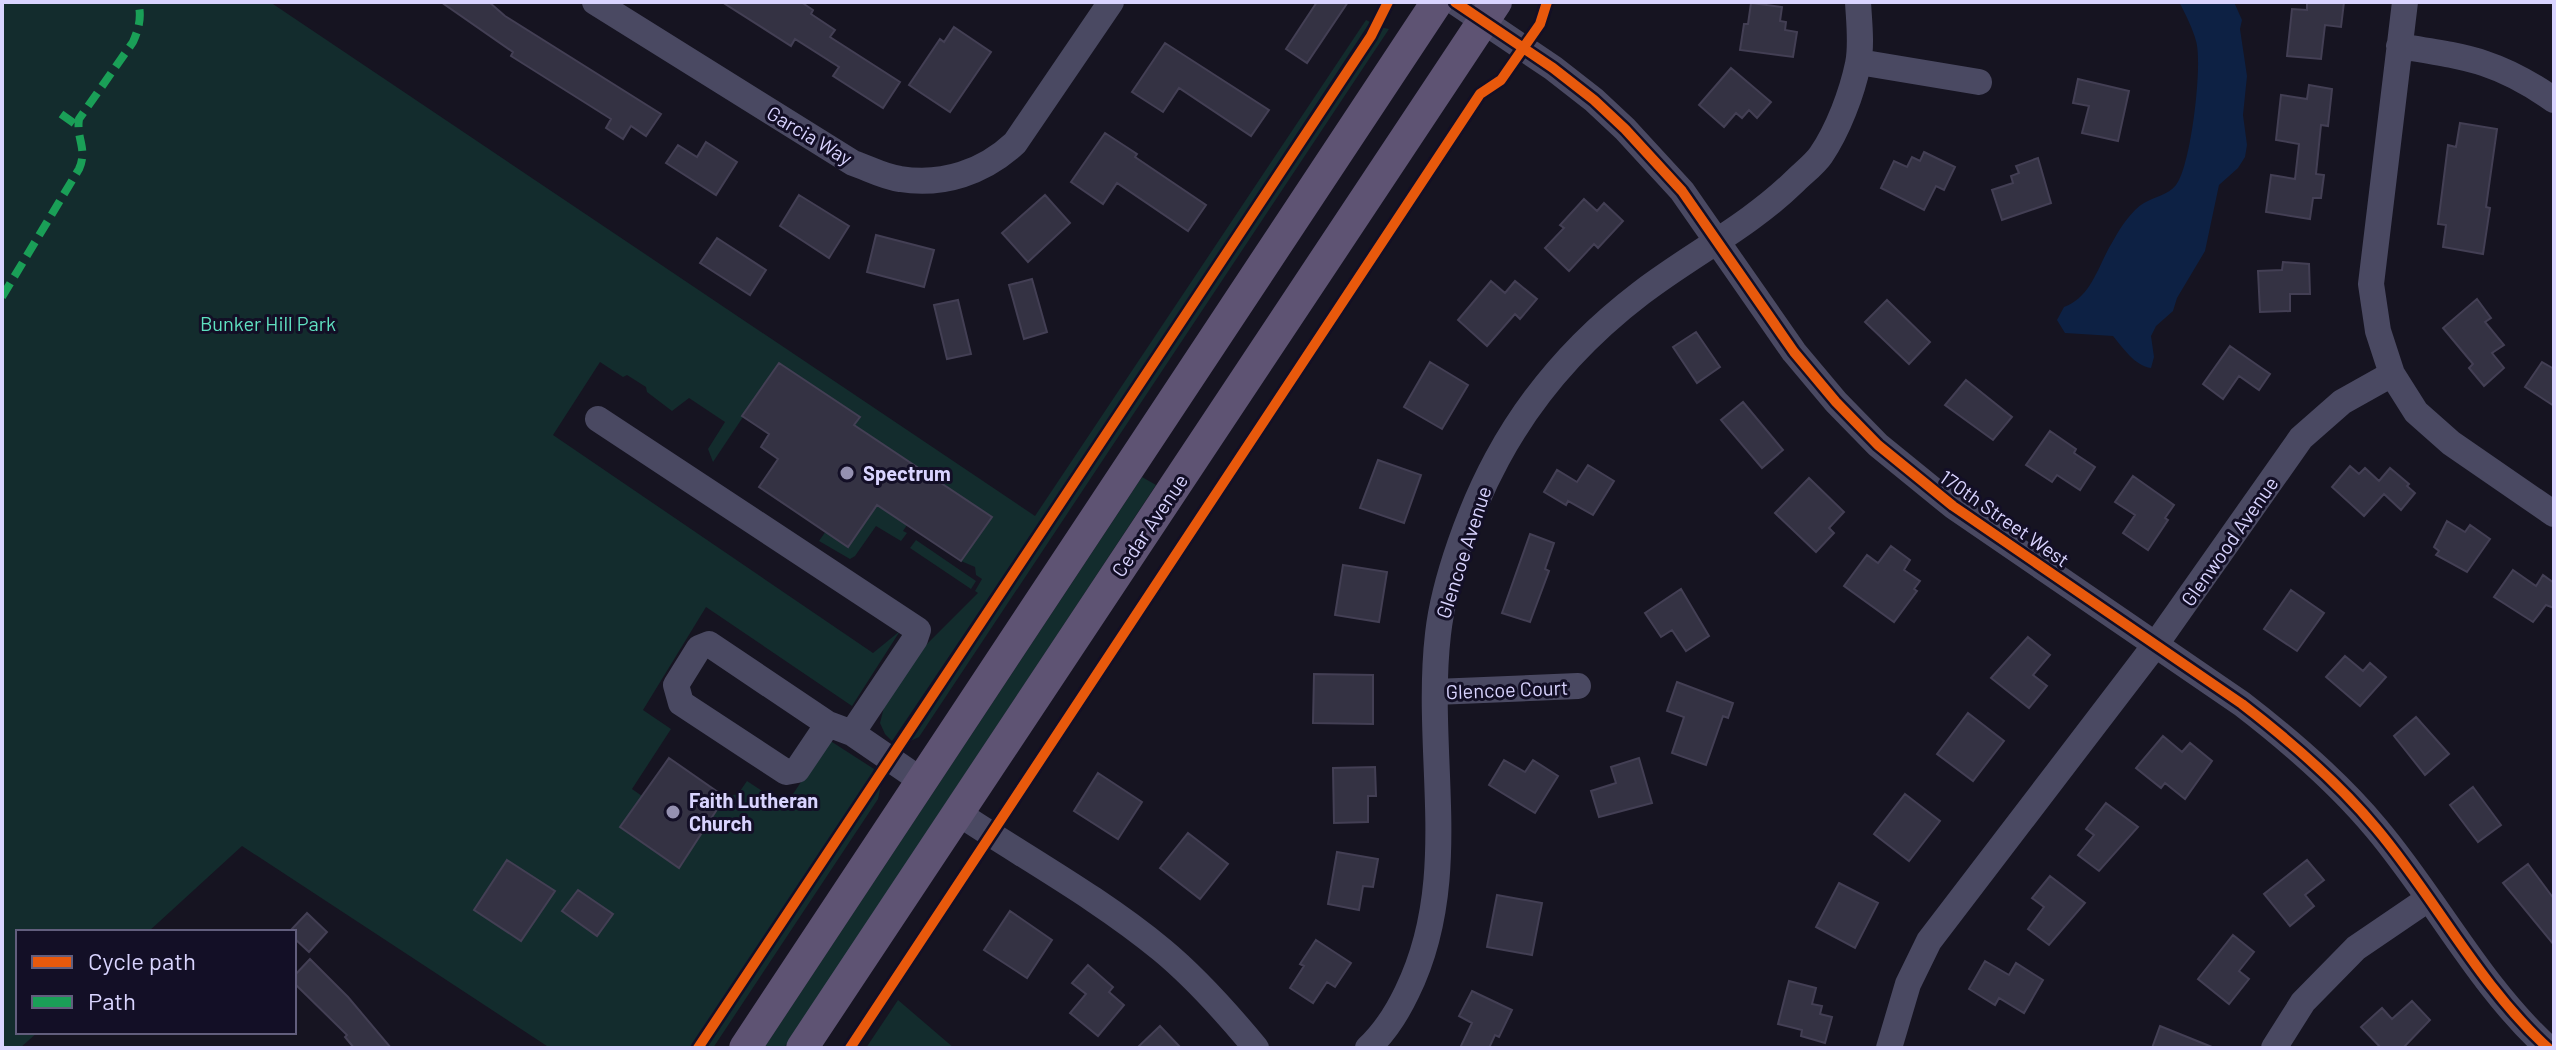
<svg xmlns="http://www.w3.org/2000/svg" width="2556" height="1050" viewBox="0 0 2556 1050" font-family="Barlow,sans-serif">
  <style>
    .green { fill: #132c2d }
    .water { fill: #0d2144 }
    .building { fill: #343243; stroke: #433f54; stroke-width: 2 }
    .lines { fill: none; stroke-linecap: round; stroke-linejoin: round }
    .minor { stroke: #4a4962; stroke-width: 26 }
    .major { stroke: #5e5373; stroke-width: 32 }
    .quiet { stroke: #1a9f57; stroke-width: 8; stroke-dasharray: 16 8; stroke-linecap: butt }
    .cycleway-casing { stroke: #130f26; stroke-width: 15 }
    .cycleway { stroke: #e8590c; stroke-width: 10 }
    .poi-dot { fill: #9591b1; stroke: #130f26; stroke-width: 3 }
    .labels { text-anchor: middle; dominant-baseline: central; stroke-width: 6; stroke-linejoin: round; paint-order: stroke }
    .street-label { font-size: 20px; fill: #d9d4ff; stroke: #130f26 }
    .park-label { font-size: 20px; fill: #5fe0c0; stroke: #130f26 }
    .poi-label { font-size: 20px; font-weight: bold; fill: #d9d4ff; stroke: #130f26; text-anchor: start }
  </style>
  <rect width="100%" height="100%" fill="#161421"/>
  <path class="green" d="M2,2H270L1035,516L1366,20L1370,22L1152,355L892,741L885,734L880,723L884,707L926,645L978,593L975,591L982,579L976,575L975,567L961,561L991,517L854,425L859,417L779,363L713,462L708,449L725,422L689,398L672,411L647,392L646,387L627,375L623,377L600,362L553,435L873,653L900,631L852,706L706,607L643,710L671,729L632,789L642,796L620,827L678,867L725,797L738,794L747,781L785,806L829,740L874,769L870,780L691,1048H550L242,846L148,932H18V1032H38L20,1048H2Z
    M1380,27L1389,29L919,737L908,742V738Z
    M1142,477L1156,485L784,1048H764Z
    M877,505L907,525L903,531L907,533L901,541L876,526L855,556L850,559L819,541L826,531Z
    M916,540L976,581L971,589L910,548Z
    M881,785L878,799L713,1048H703L878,786Z
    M898,1000L954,1048H866Z"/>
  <path class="water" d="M2179,2H2234L2242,20L2240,29L2247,76L2243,115L2247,145L2245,157L2238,168L2219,185L2205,251L2177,298L2173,311L2156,326L2151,336L2154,357L2151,368C2135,366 2123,348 2113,336L2065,333L2057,320L2064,307C2092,297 2098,265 2113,241C2120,228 2132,210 2144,203C2154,197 2168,195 2176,185C2191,167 2203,63 2196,41C2193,29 2185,13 2179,2Z"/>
  <path class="building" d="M441,2H489L505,16L661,114L646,136L631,126L623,139L606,128L611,119L511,56L513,52Z
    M722,2H801L813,10L811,14L835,30L830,37L900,82L883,108L833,76L839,67L795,39L791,46Z
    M1317,2H1348L1307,63L1286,49Z
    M2307,2H2344L2341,27L2325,25L2321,59L2287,56L2292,9L2307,10Z
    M1751,3L1782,7L1780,21L1786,22L1785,30L1797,32L1793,57L1740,50L1744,24H1748Z
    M954,27L991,52L950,112L909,85L940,39L944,42Z
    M1165,43L1269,110L1251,136L1179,88L1163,112L1132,92Z
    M1731,68L1771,102L1757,118L1749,110L1742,118L1736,113L1724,127L1699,105Z
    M2078,79L2129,91L2118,141L2082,133L2089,106L2073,103Z
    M2309,85L2332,89L2328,126L2321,125L2316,174L2324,175L2321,198H2313L2310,219L2266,212L2271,175L2295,179L2299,144L2276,140L2281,95L2307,99Z
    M2460,123L2497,129L2486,207L2490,208L2483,254L2443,247L2446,225L2438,224L2448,145L2456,147Z
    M1105,133L1137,154L1135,157L1206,205L1188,231L1117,183L1103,204L1071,182Z
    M706,142L737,162L716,195L666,163L678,145L697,157Z
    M1924,152L1955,167L1944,190L1936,186L1924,210L1881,188L1894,161L1907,167L1912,157L1920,161Z
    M2038,158L2051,203L2002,220L1992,190L2013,183L2011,176L2019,173L2016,166Z
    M799,195L849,226L829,258L780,226Z
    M1045,195L1070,223L1028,262L1002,233Z
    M1584,199L1597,211L1604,203L1623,221L1598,248L1594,244L1569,271L1545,248L1564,228L1560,225Z
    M876,235L934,250L924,287L867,272Z
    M717,238L766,270L750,295L700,263Z
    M2283,262L2309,264L2310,294H2290V311L2260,312L2258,271L2282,270Z
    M1032,279L1047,332L1024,339L1009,285Z
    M1491,281L1505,293L1515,281L1537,299L1520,319L1515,314L1487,346L1458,320Z
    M2477,299L2491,318L2485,322L2504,345L2492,353L2504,368L2484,386L2469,368L2473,364L2443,328Z
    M958,300L971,354L947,359L934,305Z
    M1887,300L1930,342L1909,364L1865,322Z
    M1696,332L1720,367L1697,383L1673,347Z
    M2230,346L2270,374L2259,390L2239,376L2223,399L2203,384Z
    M1430,362L1468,385L1442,429L1404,407Z
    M2542,362L2554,369V406L2525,387Z
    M779,363L860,417L854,425L992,517L961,561L877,505L848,547L759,487L778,459L761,447L769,434L742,416Z
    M1966,380L2012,417L1993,440L1945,405Z
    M1743,402L1783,450L1762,468L1721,420Z
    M2050,431L2076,449L2074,453L2095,467L2080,490L2057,475L2052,482L2026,465Z
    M1378,460L1421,475L1404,523L1360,508Z
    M1588,465L1614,481L1593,515L1568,501L1566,505L1544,492L1557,470L1577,482Z
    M2350,466L2359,474L2365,468L2379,481L2390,468L2409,484L2407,486L2415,493L2401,510L2384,494L2364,516L2332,487Z
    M2133,476L2174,505L2165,518L2168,520L2148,550L2123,533L2135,515L2115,502Z
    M1809,478L1844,512L1829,528L1834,533L1816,552L1775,513Z
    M2447,521L2465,532L2470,525L2490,539L2467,572L2436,555L2439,551L2434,547Z
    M1530,534L1554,543L1545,569L1549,571L1530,622L1502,613Z
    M1891,546L1910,560L1904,570L1920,581L1914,589L1917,591L1894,622L1844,586L1867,555L1878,563Z
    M1343,565L1387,572L1379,622L1335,615Z
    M2513,570L2536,586L2543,575L2554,583V608L2546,605L2533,622L2494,597Z
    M1681,589L1709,636L1686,651L1672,630L1661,637L1645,613Z
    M2291,590L2324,613L2297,651L2264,629Z
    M2028,637L2050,655L2033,675L2047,686L2029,708L1991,678Z
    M2345,656L2363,671L2370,663L2386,677L2360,706L2326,677Z
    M1314,674L1373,675V724L1313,723Z
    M1677,682L1733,703L1728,718L1723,716L1706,765L1672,753L1684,717L1667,711Z
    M1968,713L2004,741L1973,781L1937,754Z
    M2416,717L2449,754L2425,775L2394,736Z
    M2163,736L2182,752L2190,743L2212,761L2185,799L2165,783L2161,788L2136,768Z
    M669,758L725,797L679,868L620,827Z
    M1639,758L1652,803L1599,817L1591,791L1616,783L1611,767Z
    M1504,760L1525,772L1533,760L1558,776L1535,813L1489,785Z
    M1375,767L1376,796H1368V822L1334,823L1333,768Z
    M1098,773L1142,802L1118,839L1074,811Z
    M2473,787L2501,825L2478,842L2450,805Z
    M1905,794L1940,821L1909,861L1874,834Z
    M2106,803L2138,827L2099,871L2078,855L2094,835L2086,829Z
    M1188,833L1228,864L1200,899L1160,868Z
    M1337,852L1378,859L1373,887L1363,886L1359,910L1328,904Z
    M507,860L555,891L521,941L474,910Z
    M2307,860L2324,880L2305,895L2314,906L2290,926L2264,894Z
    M2528,864L2554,899V945L2503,883Z
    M2050,876L2085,903L2049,945L2028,929L2044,907L2032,898Z
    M1839,883L1878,903L1855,948L1816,927Z
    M578,890L613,914L597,936L562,911Z
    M1497,895L1542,903L1532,955L1487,947Z
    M1010,911L1052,940L1027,978L984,950Z
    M307,913L327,932L309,952L294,938V932H289Z
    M2233,935L2254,952L2239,971L2249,979L2229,1004L2198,979Z
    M1316,940L1351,963L1335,987L1327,982L1313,1003L1290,988L1304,966L1300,964Z
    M310,959L348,997L391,1048H354L345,1037L347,1035L294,983V976Z
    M1985,961L2009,975L2016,963L2043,980L2024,1013L1999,998L1995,1005L1969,989Z
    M1088,965L1113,987L1109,992L1124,1005L1098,1036L1070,1013L1086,994L1072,983Z
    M1789,981L1816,988L1812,1004L1822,1006L1820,1014L1832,1017L1825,1043L1801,1036L1802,1030L1778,1024Z
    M1472,991L1512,1010L1499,1037L1495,1035L1489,1048H1460L1472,1023L1459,1016Z
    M2412,1001L2430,1020L2403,1048H2381L2361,1027L2382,1008L2392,1019Z
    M1160,1026L1181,1048H1137Z
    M2160,1026L2212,1047V1048H2152Z"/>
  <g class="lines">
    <path class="minor" d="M595,2L853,163C868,168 884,177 900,179C943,186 984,172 1015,143L1111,2
      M1455,2L1553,68L1594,100L1625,129L1682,191L1794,352L1836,402L1878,445L1953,506L2242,704C2290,741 2337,781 2376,828C2436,899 2478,984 2548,1048
      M2405,2L2371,284L2378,331L2392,374L2416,412L2451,443L2554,514
      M2399,46C2466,57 2497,60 2554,100
      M1859,62L1979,82
      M598,419L918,630L915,639L852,733
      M1435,692L1578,686
      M828,724L797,770L786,772L681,703L676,685L699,648L709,644L828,724L852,733L922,781
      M958,813C1026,858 1099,898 1162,950C1197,979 1227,1013 1256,1048
      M1368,1048C1385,1032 1397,1013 1407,992C1463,878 1424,756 1438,634C1444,580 1471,507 1497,459C1532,394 1582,338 1641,293C1692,254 1749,226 1795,181C1803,173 1815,164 1821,155C1838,130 1852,93 1858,64C1862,45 1859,21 1858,2
      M1889,1048L1908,984L1929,941L2156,644L2301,438L2342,402L2392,374
      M2274,1048L2303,1002L2356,948L2428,899"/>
    <path class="major" d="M745,1048L1437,2
      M802,1048L1496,2"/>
    <path class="quiet" d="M61,114L78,126
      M2,297L79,169C88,149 76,139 79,119L133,42C139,28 142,17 138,2"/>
    <defs>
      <path id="cycleway" d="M1455,2L1553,68L1594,100L1625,129L1682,191L1794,352L1836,402L1878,445L1953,506L2242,704C2290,741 2337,781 2376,828C2436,899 2478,984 2548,1048
        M698,1048L1371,36L1388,2
        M850,1048L1480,94L1501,80L1540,24L1547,2"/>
    </defs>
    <use href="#cycleway" class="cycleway-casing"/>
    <use href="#cycleway" class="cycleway"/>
  </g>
  <g class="poi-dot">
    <circle cx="847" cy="473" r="8"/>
    <circle cx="673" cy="812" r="8"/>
  </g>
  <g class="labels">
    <g class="street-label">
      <text transform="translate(810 135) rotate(31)">Garcia Way</text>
      <text transform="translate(2005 518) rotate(35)">170th Street West</text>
      <text transform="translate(1149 525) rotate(-56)">Cedar Avenue</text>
      <text transform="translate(2229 541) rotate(-55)">Glenwood Avenue</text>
      <text transform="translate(1463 552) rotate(-72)">Glencoe Avenue</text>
      <text transform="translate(1507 689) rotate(-2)">Glencoe Court</text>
    </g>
    <g class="park-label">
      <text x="268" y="323">Bunker Hill Park</text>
    </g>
    <g class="poi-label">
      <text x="863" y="473">Spectrum</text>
      <text x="689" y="800">Faith Lutheran<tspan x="689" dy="23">Church</tspan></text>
    </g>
  </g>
  <rect width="2556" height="1050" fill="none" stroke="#d9d4ff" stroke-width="8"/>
  <rect x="16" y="930" width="280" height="104" fill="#130f26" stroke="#625e7d" stroke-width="2"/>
  <rect x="32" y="956" width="40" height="12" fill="#e8590c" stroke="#625e7d" stroke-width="2"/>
  <text x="88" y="970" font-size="24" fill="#d9d4ff">Cycle path</text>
  <rect x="32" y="996" width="40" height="12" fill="#1a9f57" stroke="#625e7d" stroke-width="2"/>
  <text x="88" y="1010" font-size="24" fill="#d9d4ff">Path</text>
</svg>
